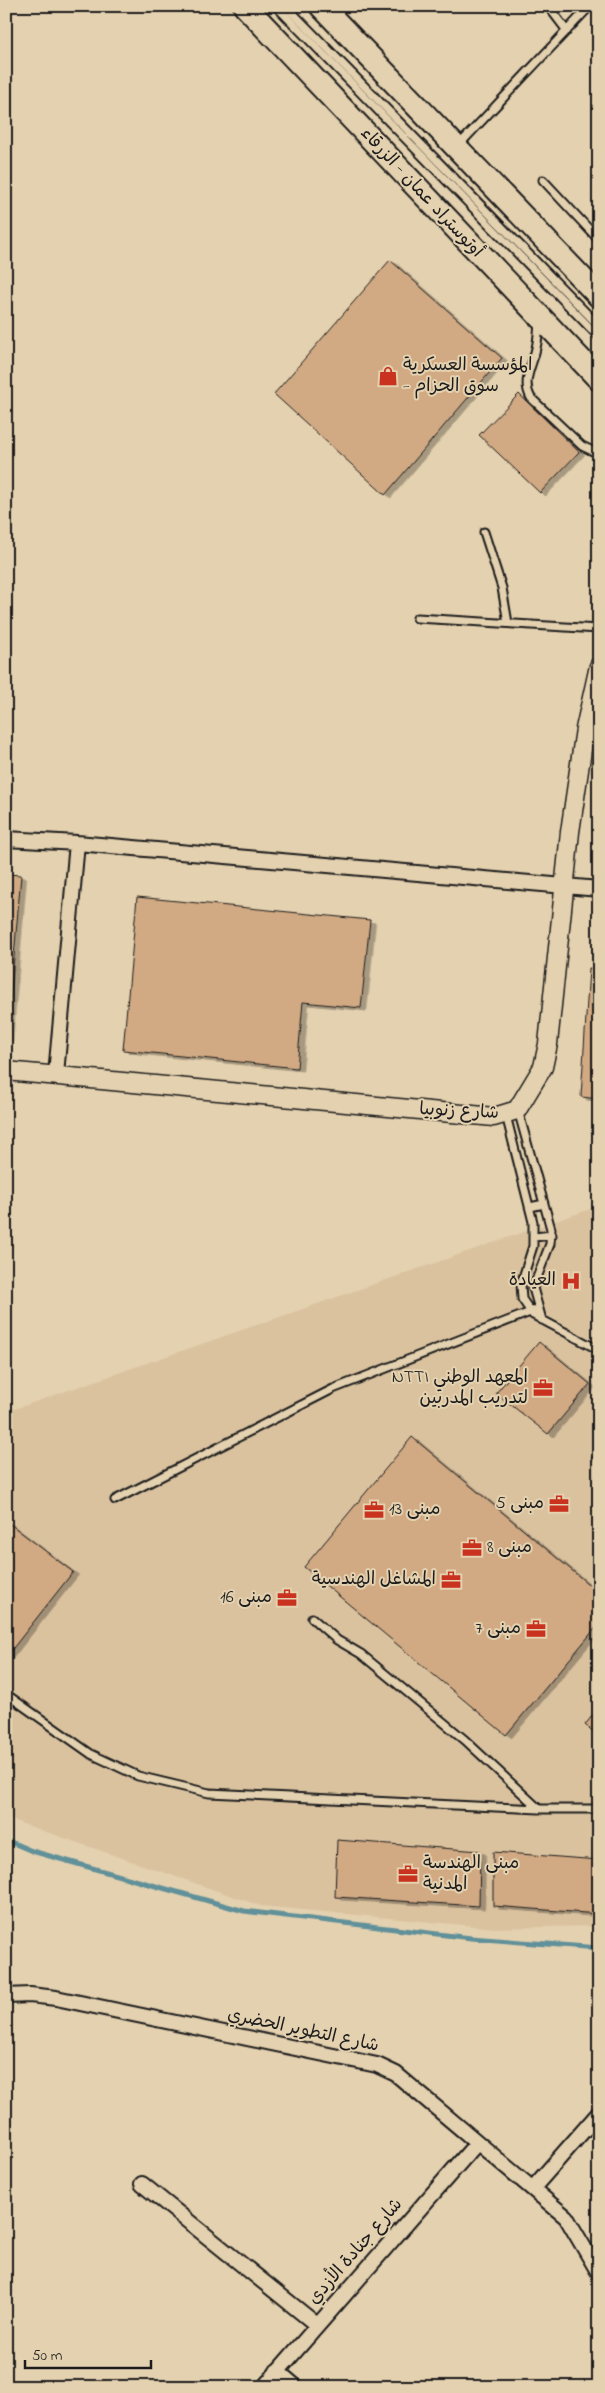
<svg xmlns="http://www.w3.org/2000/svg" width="605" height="2393" viewBox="0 0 605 2393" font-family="'Indie Flower','Playpen Sans Arabic',sans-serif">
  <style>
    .built { fill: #dac29f }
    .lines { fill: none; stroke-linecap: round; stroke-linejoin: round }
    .stream { stroke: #619099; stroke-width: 5 }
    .building { fill: #d1a983; stroke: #1c1c1c; filter: url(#shadow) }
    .service-casing { stroke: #1c1c1c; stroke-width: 11 }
    .minor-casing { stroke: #1c1c1c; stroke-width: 18 }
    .tertiary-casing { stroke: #1c1c1c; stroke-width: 21 }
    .trunk-casing { stroke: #1c1c1c; stroke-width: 26 }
    .service { stroke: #e4d1af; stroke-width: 7 }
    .minor { stroke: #e4d1af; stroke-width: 14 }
    .tertiary { stroke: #e4d1af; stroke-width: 18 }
    .trunk { stroke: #e4d1af; stroke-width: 22 }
    .labels { text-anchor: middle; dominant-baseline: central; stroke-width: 4; stroke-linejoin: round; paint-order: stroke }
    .street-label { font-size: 18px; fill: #1c1c1c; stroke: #e4d1af }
    .poi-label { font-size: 18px; fill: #1c1c1c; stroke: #e4d1af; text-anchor: end }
  </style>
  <defs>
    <filter id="shadow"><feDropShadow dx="5.5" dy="3" stdDeviation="0" flood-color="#0004"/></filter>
  </defs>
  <rect width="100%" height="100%" fill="#e4d1af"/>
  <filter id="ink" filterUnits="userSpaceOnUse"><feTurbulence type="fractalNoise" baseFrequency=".02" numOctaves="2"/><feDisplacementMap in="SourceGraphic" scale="10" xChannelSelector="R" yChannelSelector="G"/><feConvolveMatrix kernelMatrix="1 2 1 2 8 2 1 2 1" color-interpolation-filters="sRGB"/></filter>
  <g filter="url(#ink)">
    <path class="built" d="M599,1206V1926L495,1928L261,1906L6,1818V1412Z"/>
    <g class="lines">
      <path class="stream" d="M6,1840L32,1851L244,1911L471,1938L599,1948"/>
    </g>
    <path class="building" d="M390,260L502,358L385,495L274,394Z
      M519,394L579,452L540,493L479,435Z
      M6,874L21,875L7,1039H6Z
      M137,897L370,920L361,1008L303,1002L297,1068L123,1050Z
      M589,968L599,969V1099L581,1097Z
      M539,1342L590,1384L548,1434L496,1393Z
      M412,1437L599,1593V1624L506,1735L304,1567Z
      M599,1450V1464L591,1458Z
      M6,1521L73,1572L6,1657Z
      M599,1707V1736L585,1725Z
      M337,1840L480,1851L479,1906L335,1897Z
      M493,1852L599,1860V1914L493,1906Z"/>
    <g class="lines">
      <defs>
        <path id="service" d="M276,6L599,337
          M286,6L599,326
          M548,6L567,31
          M458,146L590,6
          M543,180L599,240
          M539,324C538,332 538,340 536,348C533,365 521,381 531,398L582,446L599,454
          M484,532L502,588L508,623
          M417,618L599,629
          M518,1110L551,1229L550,1244L533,1288L542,1320
          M506,1115L533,1222V1246L521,1284L522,1299L533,1315L599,1350
          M530,1207L544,1204
          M534,1237L552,1235
          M115,1500L333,1389L538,1309
          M312,1618L337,1640L361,1654L465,1740L539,1809
          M6,1694L91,1754L138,1776L209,1793L539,1809H599"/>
        <path id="minor" d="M6,839L77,843L599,889
          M56,1074L77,843
          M6,1996L30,1995L56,1998L377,2065L396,2074L566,2217L599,2273
          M142,2184L317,2325
          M533,2188L599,2113
          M277,2371L296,2387
          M264,2387L477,2143"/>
        <path id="tertiary" d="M6,1071L494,1117L517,1110L543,1067L548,1044L570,832L585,729L599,666"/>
        <path id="trunk" d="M245,6L599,379
          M321,6L599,296"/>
      </defs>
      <use href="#service" class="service-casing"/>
      <use href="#minor" class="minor-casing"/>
      <use href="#tertiary" class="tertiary-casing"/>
      <use href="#trunk" class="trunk-casing"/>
      <use href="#service" class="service"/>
      <use href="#minor" class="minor"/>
      <use href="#tertiary" class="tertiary"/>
      <use href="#trunk" class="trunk"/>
    </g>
  </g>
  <defs>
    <symbol id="shop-bare" viewBox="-9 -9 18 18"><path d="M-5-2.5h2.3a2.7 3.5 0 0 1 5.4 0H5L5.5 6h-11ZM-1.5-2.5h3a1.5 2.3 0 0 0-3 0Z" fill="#c8321e" stroke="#e4d1af" stroke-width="2.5" paint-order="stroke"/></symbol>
    <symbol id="hospital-bare" viewBox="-9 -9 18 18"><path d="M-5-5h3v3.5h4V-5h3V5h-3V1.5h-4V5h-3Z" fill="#c8321e" stroke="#e4d1af" stroke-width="2.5" paint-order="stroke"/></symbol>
    <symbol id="office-bare" viewBox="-9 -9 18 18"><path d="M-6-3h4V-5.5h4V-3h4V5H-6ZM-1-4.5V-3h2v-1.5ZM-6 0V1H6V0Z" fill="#c8321e" stroke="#e4d1af" stroke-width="2.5" paint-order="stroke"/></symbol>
  </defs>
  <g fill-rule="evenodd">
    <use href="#shop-bare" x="374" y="362" width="28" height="28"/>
    <use href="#hospital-bare" x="557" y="1267" width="28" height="28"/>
    <use href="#office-bare" x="529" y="1374" width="28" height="28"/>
    <use href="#office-bare" x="545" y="1490" width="28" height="28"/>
    <use href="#office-bare" x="360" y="1496" width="28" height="28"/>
    <use href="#office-bare" x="458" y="1534" width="28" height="28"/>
    <use href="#office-bare" x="437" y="1566" width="28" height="28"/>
    <use href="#office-bare" x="273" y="1584" width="28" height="28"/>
    <use href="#office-bare" x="522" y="1615" width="28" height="28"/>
    <use href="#office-bare" x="394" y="1860" width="28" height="28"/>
  </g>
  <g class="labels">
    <g class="street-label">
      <text transform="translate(421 193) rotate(47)">أوتوستراد عمان - الزرقاء</text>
      <text transform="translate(459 1112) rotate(3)">شارع زنوبيا</text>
      <text transform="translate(303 2031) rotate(12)">شارع التطوير الحضري</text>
      <text transform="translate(356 2252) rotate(-49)">شارع جنادة الأزدي</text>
    </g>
    <g class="poi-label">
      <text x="403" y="366" text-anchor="start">المؤسسة العسكرية<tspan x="403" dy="21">- سوق الحزام</tspan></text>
      <text x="556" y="1281">العيادة</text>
      <text x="528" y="1378">NTTI المعهد الوطني<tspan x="528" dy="21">لتدريب المدربين</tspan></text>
      <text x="544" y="1504">مبنى 5</text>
      <text x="389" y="1510" text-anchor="start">مبنى 13</text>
      <text x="487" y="1548" text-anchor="start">مبنى 8</text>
      <text x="436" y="1580">المشاغل الهندسية</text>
      <text x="272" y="1598">مبنى 16</text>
      <text x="521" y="1629">مبنى 7</text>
      <text x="423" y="1864" text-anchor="start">مبنى الهندسة<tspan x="423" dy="21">المدنية</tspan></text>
    </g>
  </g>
  <rect width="605" height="2393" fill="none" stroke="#e4d1af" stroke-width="25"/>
  <rect x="12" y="12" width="580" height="2368" fill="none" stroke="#1c1c1c" stroke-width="2" filter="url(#ink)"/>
  <path d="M25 2360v8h126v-8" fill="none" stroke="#1c1c1c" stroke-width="2.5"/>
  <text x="32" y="2360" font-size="15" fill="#1c1c1c" stroke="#e4d1af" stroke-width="4" paint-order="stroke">50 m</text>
</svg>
